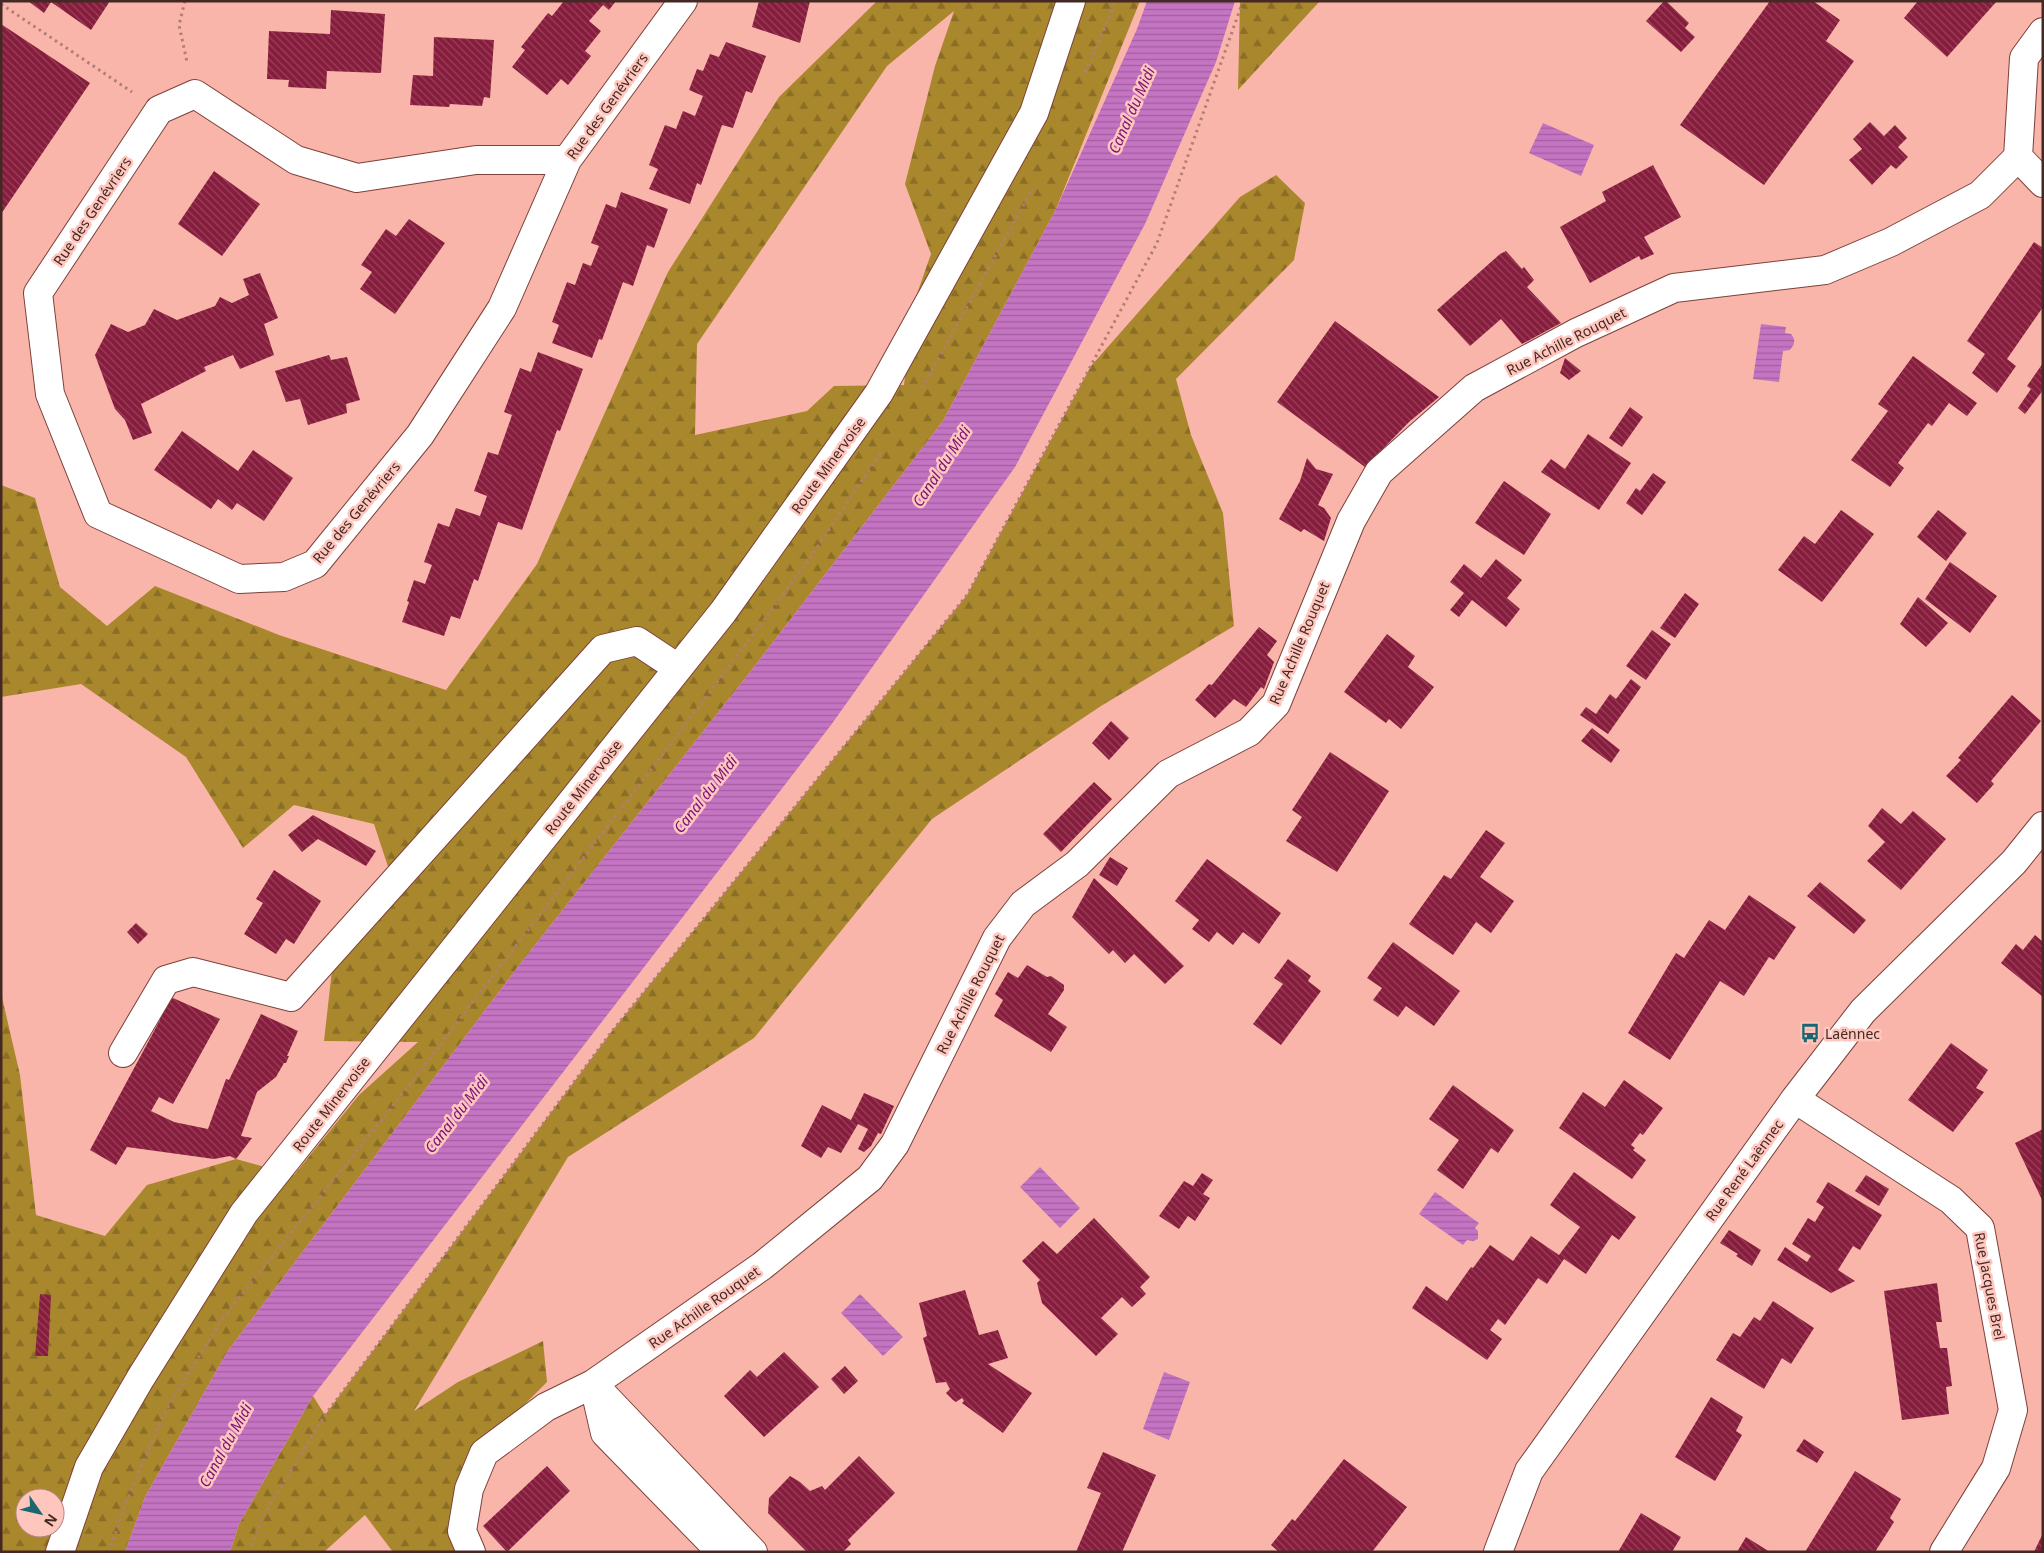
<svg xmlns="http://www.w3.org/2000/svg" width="2044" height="1553" viewBox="0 0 2044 1553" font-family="'Noto Sans',sans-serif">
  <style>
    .forest { fill: url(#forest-firs); fill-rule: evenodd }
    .water { fill: url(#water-rules) }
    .building { fill: url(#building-back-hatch) }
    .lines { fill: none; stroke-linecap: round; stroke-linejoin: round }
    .minor-casing { stroke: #7c413a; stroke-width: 30 }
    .major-casing { stroke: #7c413a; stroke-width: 30 }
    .path { stroke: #b17d75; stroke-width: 3; stroke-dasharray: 2.5 4; stroke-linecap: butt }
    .minor { stroke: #fff; stroke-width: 28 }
    .major { stroke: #fff; stroke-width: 28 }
    .labels { text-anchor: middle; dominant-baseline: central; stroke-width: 5; stroke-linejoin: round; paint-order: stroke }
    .street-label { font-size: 14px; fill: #432824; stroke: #ffc6be }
    .poi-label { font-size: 14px; fill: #432824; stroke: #ffc6be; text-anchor: start }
    .water-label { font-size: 15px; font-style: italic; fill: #771378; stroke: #ffc6be }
  </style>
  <defs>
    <pattern id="forest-firs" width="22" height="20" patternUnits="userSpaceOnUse" patternTransform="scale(1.25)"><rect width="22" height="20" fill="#a9872c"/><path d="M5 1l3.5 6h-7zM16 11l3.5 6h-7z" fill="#8b6e25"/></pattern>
    <pattern id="water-rules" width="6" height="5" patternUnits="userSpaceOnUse" patternTransform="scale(1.25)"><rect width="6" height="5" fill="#c474c2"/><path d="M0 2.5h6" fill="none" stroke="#a15f9d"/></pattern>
    <pattern id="building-back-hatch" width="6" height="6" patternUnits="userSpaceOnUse" patternTransform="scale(1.25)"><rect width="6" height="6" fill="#871c3d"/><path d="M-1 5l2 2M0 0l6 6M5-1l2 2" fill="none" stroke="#97445d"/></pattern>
  </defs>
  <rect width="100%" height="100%" fill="#fab5ab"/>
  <path class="forest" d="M877,1H1140L1056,209L943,421L754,667L517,968L227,1352L145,1497L125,1552H1V993L20,1075L36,1215L105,1236L147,1185L236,1159L294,1175L359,1095L418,1042L324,1041L333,961L392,879L374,824L294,805L243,848L186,757L81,684L1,697V485L35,498L60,587L107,626L155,586L279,635L446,690L537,564L668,272L779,97ZM954,11L935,66L905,184L931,254L912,308L904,385L834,386L807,411L695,435L697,344L887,66ZM25,1498H55V1528H25Z
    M1240,1H1320L1238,90Z
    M1276,175L1305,203L1294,260L1176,379L1191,435L1223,513L1234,626L1101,706L932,819L754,1038L568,1157L414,1411L458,1382L543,1341L547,1382L476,1453L470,1552H393L365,1515L324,1552H230L239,1524L313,1396L325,1415L612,1031L967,595L1091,366L1240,197Z"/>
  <path class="water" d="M1147,1H1235L1216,62L1145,224L1015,467L831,725L313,1396L239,1524L230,1552H125L145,1497L227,1352L517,968L754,667L943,421L1056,209L1137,29Z
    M1543,123L1594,145L1581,176L1529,153Z
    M1761,324L1786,327L1785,333L1791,334C1796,340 1795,344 1790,350L1783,351L1779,382L1753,379Z
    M1040,1167L1080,1208L1060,1228L1020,1187Z
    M1435,1192L1479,1223L1475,1228L1478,1231V1239L1473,1241L1467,1240L1463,1245L1419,1214Z
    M860,1294L903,1337L883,1356L841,1313Z
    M1164,1372L1190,1382L1169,1440L1143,1429Z"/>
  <path class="building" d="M28,1H110L91,30L51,2L44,13Z
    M564,1H616L609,10L603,5L589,21L601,31L585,51L591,56L568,85L561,79L547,95L512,67L525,50L521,47L548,13L552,16Z
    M759,1H810L800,43L752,27Z
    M1664,1H1666L1689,23L1685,28L1695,37L1681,52L1646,21Z
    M1770,1H1813L1840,20L1826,41L1854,61L1764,185L1680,125Z
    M1918,1H1997L1947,57L1904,18Z
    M331,10L385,14L381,73L327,71L326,89L288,87L289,80L267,79L269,31L330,34Z
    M1,24L90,83L1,214Z
    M434,37L494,40L490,98L484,97L482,106L450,104L449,107L410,105L413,75L433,76Z
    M726,42L766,56L752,93L746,91L733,128L722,125L701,185L697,183L690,204L649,189L658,169L649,165L665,125L676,129L683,111L695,116L703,96L689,90L697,69L703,71L710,54L719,57Z
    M1870,122L1884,136L1895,125L1907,138L1898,147L1908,157L1896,169L1891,165L1872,185L1849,160L1862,149L1853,139Z
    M1653,165L1681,217L1644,237L1654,254L1641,260L1639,256L1590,283L1560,227L1606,201L1602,192Z
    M214,171L260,204L222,256L178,224Z
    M621,192L668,209L654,248L647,245L633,286L623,282L602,340L599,339L592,358L552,343L559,325L552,322L567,282L575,285L583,263L591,266L599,246L591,243L606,204L616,208Z
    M409,219L445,243L395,314L360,289L372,272L361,265L386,229L396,236Z
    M2034,242L2043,248V307L2007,359L2016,366L1997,393L1972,373L1985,354L1967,341Z
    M1506,251L1522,269L1524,267L1534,280L1527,287L1561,323L1522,344L1501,319L1470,346L1437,310L1500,254Z
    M260,273L278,318L264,324L274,355L240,369L233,355L204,367L206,371L141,404L152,433L133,440L125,420L115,409L95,355L111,324L128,332L145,325L154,309L177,320L215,306L220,297L232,303L249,295L243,279Z
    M1335,321L1439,397L1409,422L1365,467L1277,402Z
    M538,352L583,369L560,431L557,430L522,530L498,522L478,581L474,579L460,619L451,616L444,636L402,622L409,602L407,601L414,580L425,584L432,565L424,562L438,523L449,527L456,508L480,516L487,496L474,491L488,452L498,455L512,415L504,412L520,368L531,372Z
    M329,355L331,360L347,357L360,400L346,404L347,413L308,425L300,399L286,402L275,371Z
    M1913,356L1977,403L1967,416L1949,403L1932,426L1928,423L1898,463L1904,468L1890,487L1851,460L1888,411L1878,404Z
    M1565,358L1581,371L1569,380L1560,373Z
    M2043,363V390L2025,414L2018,408L2031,389L2027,386Z
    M1630,407L1643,417L1622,447L1609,438Z
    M182,431L238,471L253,450L293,478L264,521L237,503L232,510L218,499L211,509L154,470Z
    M1588,434L1631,463L1599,510L1541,472L1551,459L1565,469Z
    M1307,458L1316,469L1333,474L1318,505L1324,508L1331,518L1324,541L1304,529L1301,532L1279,519L1300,481Z
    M1653,473L1666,482L1642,515L1626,503L1636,488L1640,491Z
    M1504,481L1551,514L1524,555L1475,523Z
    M1841,510L1874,534L1822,602L1778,570L1804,536L1815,544Z
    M1938,510L1967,533L1946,561L1917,537Z
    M1496,559L1522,580L1507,598L1520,609L1506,627L1472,600L1459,617L1450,610L1464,593L1450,582L1464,564L1481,578Z
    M1950,562L1997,596L1970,633L1925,599Z
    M1685,593L1699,604L1675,638L1660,628Z
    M1918,597L1948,623L1926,647L1900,624Z
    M1259,627L1277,641L1267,655L1274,662L1264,689L1261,687L1246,707L1234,699L1215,718L1195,700L1209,684L1212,685Z
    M1652,630L1671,644L1646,680L1626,666Z
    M1387,634L1415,656L1408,667L1434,687L1401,729L1389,719L1386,723L1344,692Z
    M1631,679L1641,687L1608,734L1580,715L1586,707L1596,714L1610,694L1616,699Z
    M2012,695L2041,721L1991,781L1994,784L1977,803L1946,776L1961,760L1958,758Z
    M1111,721L1129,738L1109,760L1092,743Z
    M1592,728L1620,750L1611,763L1581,741Z
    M1330,752L1389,791L1337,872L1286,841L1302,817L1292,810Z
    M1094,782L1112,799L1061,852L1043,834Z
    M1882,808L1901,824L1913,811L1946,839L1901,890L1867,861L1885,842L1868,826Z
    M313,815L376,851L366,866L318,839L302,852L288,835Z
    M1486,830L1505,843L1480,877L1514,901L1491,933L1476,922L1453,955L1409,924L1444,875L1451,879Z
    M1110,857L1128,868L1117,886L1099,875Z
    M1207,859L1281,913L1259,944L1243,932L1233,945L1217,932L1209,942L1192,929L1199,920L1175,901Z
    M274,870L321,901L294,944L286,939L276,954L244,934L263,903L256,899Z
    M1094,878L1184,966L1165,984L1134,954L1125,963L1113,950L1109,954L1072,917Z
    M1820,882L1866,920L1854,934L1807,896Z
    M1749,895L1796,927L1774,960L1769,957L1744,996L1720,981L1670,1060L1628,1033L1676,953L1684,958L1709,920L1725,930Z
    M136,923L148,934L138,944L127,932Z
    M2035,935L2043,942V997L2001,963L2016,944L2023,950Z
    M1393,942L1460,991L1434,1026L1406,1006L1398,1017L1373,1000L1382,988L1367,978Z
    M1288,959L1311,976L1308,981L1321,991L1281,1045L1253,1024L1283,984L1274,978Z
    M1027,965L1047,977L1051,976L1064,985V990L1048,1014L1067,1027L1051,1052L994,1016L1003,1000L995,994L1008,972L1018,978Z
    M173,998L220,1019L173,1104L159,1097L151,1111L174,1122L208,1129L226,1079L229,1080L261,1014L298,1031L287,1056H289L286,1063H284L276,1077L257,1092L241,1136L252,1138L236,1159L230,1156L214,1159L127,1147L116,1165L90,1150L160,1020L155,1017L163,1004Z
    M1951,1043L1988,1070L1976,1088L1984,1092L1953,1132L1908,1100Z
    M1624,1080L1663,1108L1643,1135L1640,1133L1631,1145L1635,1148L1633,1150L1646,1160L1632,1179L1559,1128L1583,1092L1605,1107Z
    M1453,1085L1514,1130L1498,1153L1491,1148L1463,1189L1437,1170L1459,1140L1429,1119Z
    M864,1093L894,1106L881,1134L878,1133L871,1146L864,1152L858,1149L868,1129L858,1124L841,1153L828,1147L821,1158L801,1146L822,1105L851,1120Z
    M2043,1129V1202L2015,1143Z
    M1574,1172L1636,1217L1619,1240L1612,1235L1586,1274L1564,1259L1547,1284L1538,1278L1505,1325L1498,1319L1490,1330L1502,1339L1487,1360L1412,1308L1426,1286L1447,1301L1471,1267L1473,1268L1490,1245L1513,1261L1531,1236L1559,1255L1580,1227L1550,1205Z
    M1202,1173L1213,1180L1203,1194L1210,1198L1195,1221L1188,1216L1179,1229L1159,1216L1184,1181L1193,1186Z
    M1866,1175L1889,1189L1879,1206L1855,1191Z
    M1828,1182L1882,1215L1860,1250L1853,1246L1838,1270L1855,1281L1831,1293L1777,1260L1785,1247L1807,1262L1811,1256L1792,1244L1808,1218L1815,1222L1824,1207L1816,1202Z
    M1094,1218L1150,1277L1140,1287L1146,1294L1132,1307L1122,1297L1101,1318L1118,1334L1096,1356L1042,1303L1037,1283L1040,1280L1022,1261L1043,1241L1057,1254Z
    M1729,1230L1761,1250L1752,1266L1736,1256L1738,1254L1720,1243Z
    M1937,1283L1942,1322H1936L1940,1348H1947L1952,1386L1946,1387L1949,1414L1902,1420L1884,1291Z
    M965,1290L979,1335L998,1330L1008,1358L988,1364L1032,1393L1003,1433L962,1403L964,1401L962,1398L956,1402L953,1400L946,1393L950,1389L946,1382L936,1383L923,1338L927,1336L919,1303Z
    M40,1294L51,1295L48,1356H35Z
    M1773,1301L1814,1328L1791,1364L1782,1358L1764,1389L1716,1360L1733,1333L1740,1337L1754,1317L1760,1321Z
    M784,1352L819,1387L764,1437L724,1396L750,1370L757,1377Z
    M845,1366L858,1381L844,1394L831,1379Z
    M1711,1397L1743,1417L1736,1431L1742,1435L1715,1481L1675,1457Z
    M1804,1439L1824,1452L1817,1463L1796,1451Z
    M1103,1452L1156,1475L1122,1552H1076L1101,1493L1087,1488Z
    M859,1456L895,1493L848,1540L851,1544L843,1552H807L768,1513L769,1498L790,1476L800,1482L810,1491L822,1486L825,1490Z
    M1344,1459L1407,1507L1372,1552H1279L1271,1545L1292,1519L1295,1521Z
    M547,1466L570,1491L507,1552L483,1526Z
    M1855,1471L1901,1499L1890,1518L1894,1522L1875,1552H1805Z
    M1641,1513L1681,1537L1672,1552H1618Z
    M2043,1533V1552H2034Z
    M1746,1537L1770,1552H1737Z"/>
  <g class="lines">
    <defs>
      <path id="minor" d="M2018,157L2043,183
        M567,160H476L357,178L296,160L195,94L159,110L38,293L50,394L98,514L239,579L284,577L315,564L420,435L502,308L567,160L683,1
        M123,1053L166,980L193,972L291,997L603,649L637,641L678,668
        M1795,1099L1951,1200L1980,1228L2013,1410L1996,1468L1944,1552
        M593,1384L753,1552
        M594,1385L605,1433L721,1552
        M471,1552L462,1531L469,1489L484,1453L546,1407L593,1384L762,1266L870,1178L895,1144L997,938L1023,904L1077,864L1168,774L1249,732L1276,704L1351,521L1379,472L1474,388L1576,333L1674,288L1825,270L1891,242L1980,195L2018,157L2024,58L2043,32
        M1498,1552L1529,1471L1795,1099L1863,1011L2014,862L2043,826"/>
      <path id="major" d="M60,1552L89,1467L140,1379L244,1213L723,612L879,393L1034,113L1071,1"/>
    </defs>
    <use href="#minor" class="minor-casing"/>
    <use href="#major" class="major-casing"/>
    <path class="path" d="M185,1L179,25L187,62
      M1,4L132,92
      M1085,72L1110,17L1114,1
      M922,388L1033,188
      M109,1552L126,1502L165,1412L222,1319L407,1088L676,737L806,564L881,452
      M250,1552L261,1520L325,1415L612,1031L967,595L1157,243L1243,1"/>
    <use href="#minor" class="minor"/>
    <use href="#major" class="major"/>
  </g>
  <defs>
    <symbol id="bus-bare" viewBox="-9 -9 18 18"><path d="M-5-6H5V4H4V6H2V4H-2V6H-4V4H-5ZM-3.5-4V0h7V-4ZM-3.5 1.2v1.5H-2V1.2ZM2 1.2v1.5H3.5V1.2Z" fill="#1b6770" stroke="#ffc6be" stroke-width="2.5" paint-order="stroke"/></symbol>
  </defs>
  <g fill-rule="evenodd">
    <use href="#bus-bare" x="1796" y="1019" width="28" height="28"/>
  </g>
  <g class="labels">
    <g class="street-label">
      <text transform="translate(607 106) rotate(-54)">Rue des Genévriers</text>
      <text transform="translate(92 211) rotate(-56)">Rue des Genévriers</text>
      <text transform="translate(1566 341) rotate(-27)">Rue Achille Rouquet</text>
      <text transform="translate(828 465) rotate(-54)">Route Minervoise</text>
      <text transform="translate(356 512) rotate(-50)">Rue des Genévriers</text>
      <text transform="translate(1299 643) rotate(-67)">Rue Achille Rouquet</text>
      <text transform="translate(583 787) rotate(-52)">Route Minervoise</text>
      <text transform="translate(970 994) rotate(-63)">Rue Achille Rouquet</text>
      <text transform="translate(331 1104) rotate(-52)">Route Minervoise</text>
      <text transform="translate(1744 1170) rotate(-54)">Rue René Laënnec</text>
      <text transform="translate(1990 1286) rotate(79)">Rue Jacques Brel</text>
      <text transform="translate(704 1307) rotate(-35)">Rue Achille Rouquet</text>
    </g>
    <g class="poi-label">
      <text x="1825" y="1033">Laënnec</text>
    </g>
    <g class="water-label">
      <text transform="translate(1131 110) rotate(-66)">Canal du Midi</text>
      <text transform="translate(941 466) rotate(-57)">Canal du Midi</text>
      <text transform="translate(705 794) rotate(-52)">Canal du Midi</text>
      <text transform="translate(456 1114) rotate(-52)">Canal du Midi</text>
      <text transform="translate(225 1445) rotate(-61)">Canal du Midi</text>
    </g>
  </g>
  <rect width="2044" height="1553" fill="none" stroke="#432824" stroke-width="5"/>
  <g transform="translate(40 1513) rotate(124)"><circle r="24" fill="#ffc6be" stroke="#b48780"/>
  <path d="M0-4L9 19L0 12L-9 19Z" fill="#1b6770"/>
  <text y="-8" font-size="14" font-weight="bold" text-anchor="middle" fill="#432824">N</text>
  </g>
</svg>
